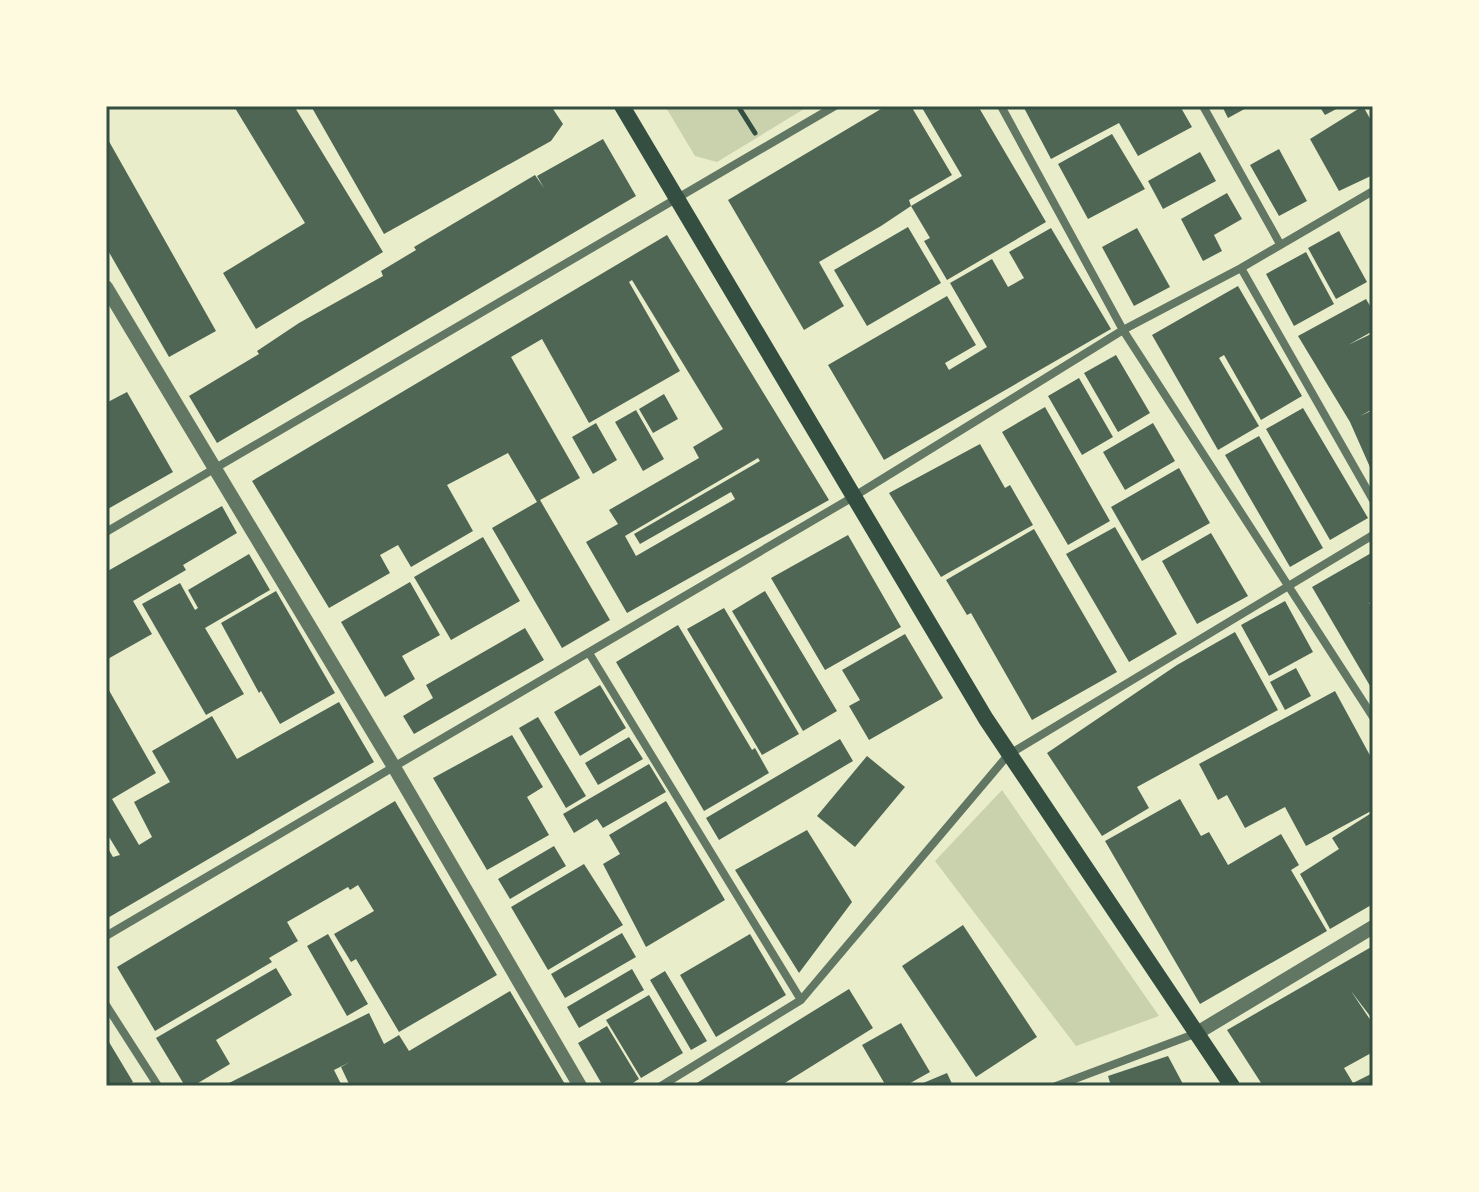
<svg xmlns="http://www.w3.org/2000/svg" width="1479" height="1192" viewBox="0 0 1479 1192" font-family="'Public Sans',sans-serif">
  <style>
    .green { fill: #cad2ad }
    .building { fill: #4f6655; fill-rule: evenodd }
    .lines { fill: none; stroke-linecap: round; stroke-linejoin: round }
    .path { stroke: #344e41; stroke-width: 5 }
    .minor { stroke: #617663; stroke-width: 8 }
    .tertiary { stroke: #617663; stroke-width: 14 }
    .secondary { stroke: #344e41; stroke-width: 16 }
    .neatline { fill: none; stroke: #344e41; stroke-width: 3 }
  </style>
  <rect width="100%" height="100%" fill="#e9edc9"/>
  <path class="green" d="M665,106H809L717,162L695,156Z
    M1002,790L1159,1016L1076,1046L935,861Z"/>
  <path class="building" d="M238,106H294L383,252L256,329L223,273L305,223L235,108Z
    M311,106H551L563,124L551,141L384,234Z
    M886,106H911L952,175L909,200L911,206L881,226L819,262L844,306L804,330L728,200Z
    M921,106H978L1046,222L947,280L924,241L930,238L911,206L962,176Z
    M1023,106H1180L1192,127L1138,156L1119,123L1051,159Z
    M1222,106H1250L1228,118Z
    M1319,106H1342L1325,115Z
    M1363,106L1373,124V175L1339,191L1310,139Z
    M1112,134L1145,189L1088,219L1058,164Z
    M106,136L216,331L169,357L106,247Z
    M603,139L636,196L217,443L189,396L259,354L257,351L299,323L383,276L381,271L416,250L414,247L535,175L544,188L537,176Z
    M1279,149L1307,201L1279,216L1250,165Z
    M1200,152L1216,181L1163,209L1148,181Z
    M1227,193L1242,219L1214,235L1222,251L1203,261L1181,219Z
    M908,227L941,283L867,326L834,270Z
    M1051,228L1111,329L884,460L828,365L947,296L976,345L945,363L949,370L987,347L950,283L992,259L1008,287L1024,278L1009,252Z
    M1137,228L1170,287L1134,306L1102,247Z
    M1339,231L1367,282L1336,299L1308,248Z
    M667,235L829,500L627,613L586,542L618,524L609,510L699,458L693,447L723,429L632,280L629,282L680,371L589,423L542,339L511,357L580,478L540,500L610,620L562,648L492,528L537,502L508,453L447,485L473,531L411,567L398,545L380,555L390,573L329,608L252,481ZM758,458L760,461L634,534L640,544L731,492L735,499L636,556L625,536Z
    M1306,252L1334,304L1294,326L1266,274Z
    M1238,286L1302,396L1261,420L1224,355L1219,358L1259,426L1218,450L1152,335Z
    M1366,299L1373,311V331L1348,345L1373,333V409L1360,416L1373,410V474L1350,422L1298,336Z
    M1116,355L1150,413L1118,432L1084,373Z
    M1079,378L1113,437L1082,455L1048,396Z
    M127,392L173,472L106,510V403Z
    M664,394L678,419L653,433L639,409Z
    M1045,407L1110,521L1068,545L1002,432Z
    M1303,408L1368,518L1330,540L1266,429Z
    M636,410L664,459L643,471L615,422Z
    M596,423L617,460L593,474L572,437Z
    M1153,423L1175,461L1125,490L1103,452Z
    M1259,436L1323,548L1290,567L1225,455Z
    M980,444L1005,488L1010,485L1033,525L941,577L889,493Z
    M1179,468L1210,523L1142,561L1111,507Z
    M222,506L237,533L183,565L186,570L133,601L152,634L106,660V572Z
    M1115,527L1177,634L1129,662L1066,554Z
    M1034,529L1117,672L1032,720L971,613L967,615L946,580Z
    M1211,533L1248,596L1197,624L1162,561Z
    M848,535L901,627L825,670L771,578Z
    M483,537L520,601L451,640L414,577Z
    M1373,552V600L1369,603L1373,609V691L1312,587Z
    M249,554L270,590L205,628L244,694L206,715L142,604L180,583L195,610L198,608L188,590Z
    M410,582L440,635L402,656L415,679L385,697L341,622Z
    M276,591L335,693L280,724L261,691L259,693L221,623Z
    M765,591L837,711L803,731L732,611Z
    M1285,601L1313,652L1269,676L1241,625Z
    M724,608L799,734L762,755L687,629Z
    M678,625L752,750L755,748L769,773L704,811L616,662Z
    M525,628L544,660L414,734L403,716L433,698L426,685Z
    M1235,632L1278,710L1137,787L1149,808L1102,836L1047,753L1177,665Z
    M905,634L943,698L869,740L849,706L860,700L842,670Z
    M1296,668L1311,696L1285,710L1270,682Z
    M106,685L156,773L112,799L139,845L152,837L134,802L170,782L152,751L212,716L237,759L339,702L374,762L106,919V845L113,857L120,855L106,832Z
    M600,685L626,728L580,756L554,712Z
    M1335,691L1373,761V810L1306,846L1285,807L1245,828L1227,795L1218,800L1199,764Z
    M538,717L586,796L566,808L519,728Z
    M512,735L543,787L527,797L549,835L487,870L433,778Z
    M629,737L643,759L598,785L585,763Z
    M840,739L853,761L719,840L706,818Z
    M867,756L905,787L855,847L817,816Z
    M649,764L666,792L603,828L597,819L574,833L563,814Z
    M1180,799L1201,836L1209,832L1228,865L1281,834L1299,865L1291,870L1327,931L1200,1004L1105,841Z
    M395,801L497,975L399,1032L356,959L351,962L334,934L374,911L358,885L350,890L348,887L287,922L298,941L269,958L272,962L155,1031L117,967Z
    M666,801L725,900L646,947L603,864L620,854L609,835Z
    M1373,812V904L1330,929L1300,874L1339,849L1332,838Z
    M807,830L852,902L799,973L735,870Z
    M554,846L566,866L510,899L498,879Z
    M584,864L623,925L548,970L511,907Z
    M963,925L1037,1037L976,1077L902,966Z
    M622,933L636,957L565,998L551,974Z
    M328,934L368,1004L347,1016L307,946Z
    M750,934L786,995L716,1037L680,975Z
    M1373,946V1020L1351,991L1373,1024V1052L1344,1068L1353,1083L1373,1073V1086H1263L1227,1030Z
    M276,968L292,995L216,1040L230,1064L193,1086H185L156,1038Z
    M632,969L644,990L579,1028L567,1007Z
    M665,971L707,1041L691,1050L650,980Z
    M849,989L873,1028L780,1086H692Z
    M510,991L566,1086H350L341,1067L350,1062L334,1070L342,1086H223L369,1013L384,1044L399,1035L409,1051Z
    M649,995L683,1053L641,1078L606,1020Z
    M901,1023L930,1072L905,1086H886L862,1045Z
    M607,1026L639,1079L628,1086H603L578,1043Z
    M106,1037L133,1082L126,1086H106Z
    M1168,1056L1184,1086H1111L1108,1076Z
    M947,1073L953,1086H916Z"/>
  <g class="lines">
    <path class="path" d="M738,106L755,133"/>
    <path class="minor" d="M1001,106L1123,330L1373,717
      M1203,106L1280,244
      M1241,268L1373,500
      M106,532L835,106
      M589,653L801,1000
      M106,936L853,497L1123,330L1241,268L1373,191
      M106,1005L158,1086
      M661,1086L801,1000L1008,755L1373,535
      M1056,1086L1197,1033"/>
    <path class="tertiary" d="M106,287L394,767L580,1086
      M1197,1033L1373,927"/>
    <path class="secondary" d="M622,106L986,719L1232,1086"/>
  </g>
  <rect width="1479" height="1192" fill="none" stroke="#fefae0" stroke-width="216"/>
  <rect x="108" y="108" width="1263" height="976" class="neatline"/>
</svg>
